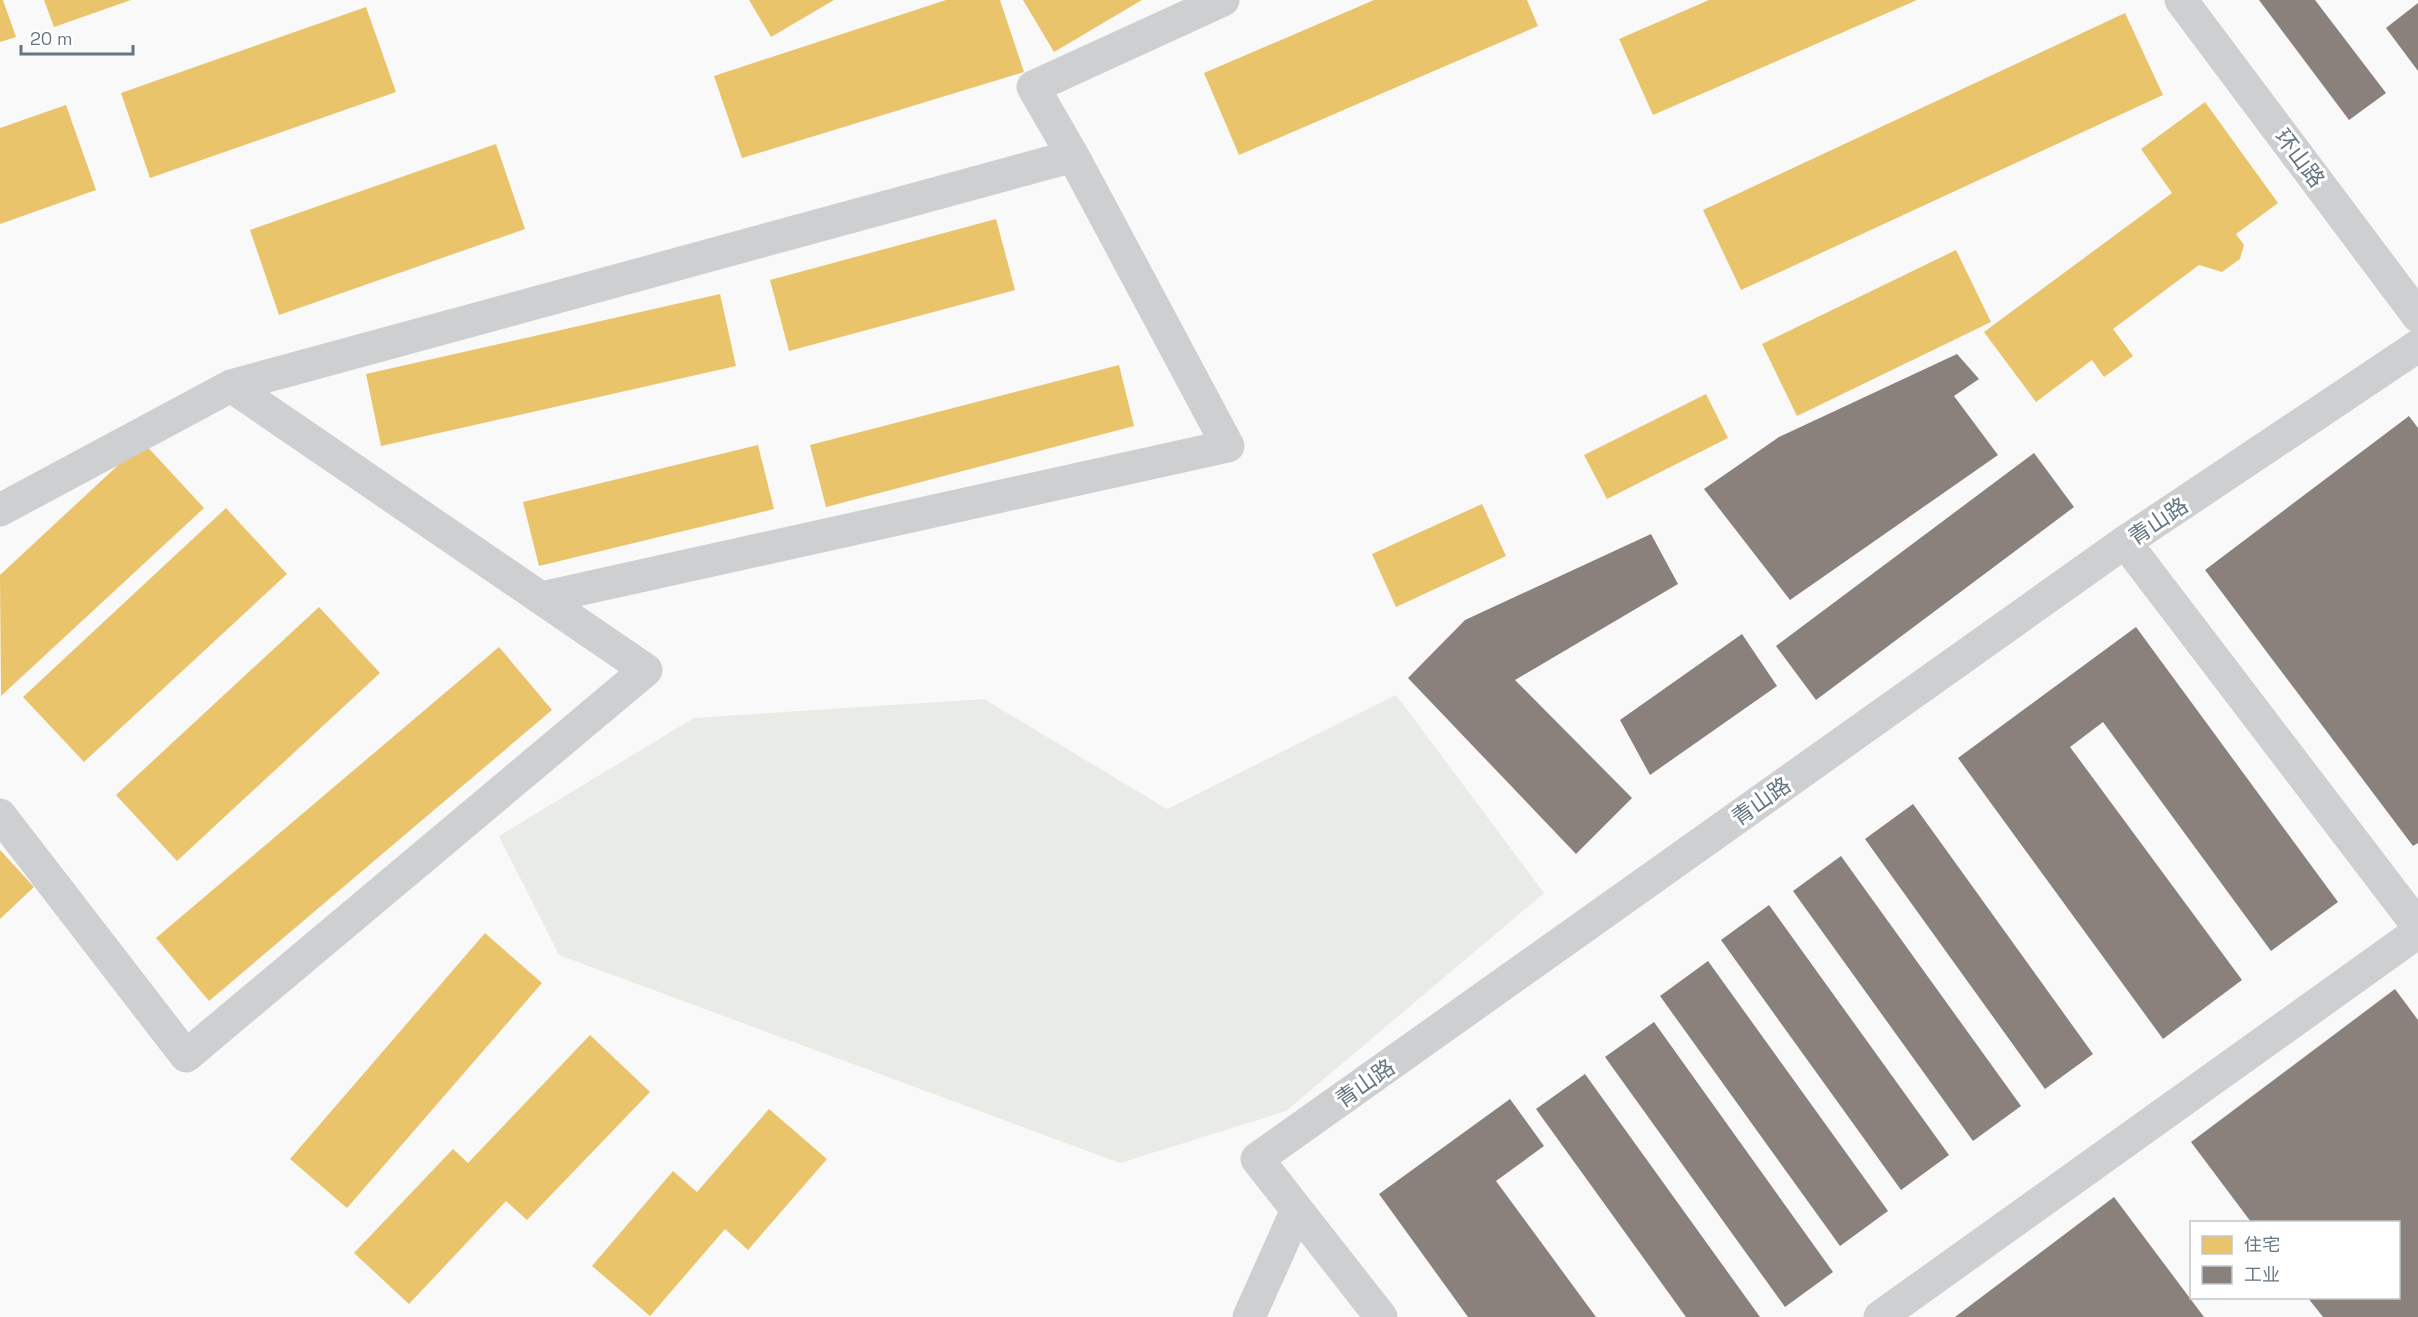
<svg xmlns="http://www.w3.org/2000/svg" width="2418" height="1317" viewBox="0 0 2418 1317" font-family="'Space Grotesk','Noto Sans SC',sans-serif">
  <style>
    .green { fill: #e8ebe6 }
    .homes { fill: #e9c46a }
    .industry { fill: #8a817c }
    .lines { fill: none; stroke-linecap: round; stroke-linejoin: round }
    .minor { stroke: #cecfd0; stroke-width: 33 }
    .labels { text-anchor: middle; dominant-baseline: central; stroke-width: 6; stroke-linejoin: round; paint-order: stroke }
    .street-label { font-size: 22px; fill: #657683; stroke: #fff }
  </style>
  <rect width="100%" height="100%" fill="#f9f9f9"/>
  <path class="green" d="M1396,695L1544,893L1286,1111L1120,1163L559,955L499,836L694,718L984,699L1167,809Z"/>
  <path class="homes" d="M0,0H3L16,37L0,42Z
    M44,0H131L54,27Z
    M749,0H834L771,37Z
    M946,0H1000L1024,72L742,158L714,76Z
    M1023,0H1142L1054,52Z
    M1374,0H1527L1538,26L1239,155L1204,73Z
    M1709,0H1917L1653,115L1619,39Z
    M366,7L396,92L150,178L121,93Z
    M2125,13L2163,95L1741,290L1703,210Z
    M2205,102L2278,203L2236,234L2244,245L2240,259L2222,272L2199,265L2113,329L2133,356L2104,377L2092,360L2036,402L1984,332L2172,193L2141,149Z
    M66,105L96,190L0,224V128Z
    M496,144L525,229L279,315L250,230Z
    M996,219L1015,290L789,351L770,280Z
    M1956,250L1991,322L1797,416L1762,344Z
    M720,294L736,366L381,446L366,374Z
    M1119,365L1134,426L826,507L810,445Z
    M1706,394L1728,438L1607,499L1584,455Z
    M143,442L204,508L1,696L0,575Z
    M758,445L774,509L539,566L523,502Z
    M1482,504L1506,556L1396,607L1372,554Z
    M226,508L287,574L84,762L23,697Z
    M319,607L380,673L177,861L116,795Z
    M499,647L552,710L209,1001L156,938Z
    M0,850L34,887L0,919Z
    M485,933L542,983L347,1208L290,1159Z
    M590,1035L650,1092L527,1220L506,1201L409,1304L354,1253L453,1149L468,1163Z
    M769,1109L827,1159L748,1250L725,1229L650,1316L592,1266L673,1171L697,1192Z"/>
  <path class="industry" d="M2259,0H2315L2386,93L2349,120Z
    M2418,3V71L2386,28Z
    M1957,354L1979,379L1954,396L1998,455L1790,600L1704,489L1779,437Z
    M2409,416L2418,428V843L2413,846L2205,570Z
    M2034,453L2074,507L1816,700L1776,646Z
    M1651,534L1678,584L1515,680L1632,798L1576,854L1408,678L1465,620Z
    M2136,627L2338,902L2271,951L2103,722L2070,747L2242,980L2163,1039L1958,758Z
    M1742,634L1777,686L1650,775L1620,720Z
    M1913,804L2093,1054L2045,1089L1865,839Z
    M1841,856L2021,1106L1973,1141L1793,891Z
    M1769,905L1949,1155L1901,1190L1721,940Z
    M1708,961L1888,1211L1840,1246L1660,996Z
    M2395,989L2418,1020V1317H2323L2308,1298H2398V1222H2251L2191,1142Z
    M1654,1022L1833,1272L1785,1307L1605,1057Z
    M1585,1074L1760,1317H1686L1536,1109Z
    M1510,1099L1544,1146L1496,1181L1596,1317H1468L1379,1194Z
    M2114,1197L2204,1317H1955Z"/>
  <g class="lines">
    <path class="minor" d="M2181,0L2418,316
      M0,510L231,386L1073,156L1033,87L1223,0
      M2125,542L2418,926
      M541,598L1228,446L1073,156
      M0,815L186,1056L646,670L231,386
      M1249,1317L1297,1210
      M1381,1317L1257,1159L2125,542L2418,346
      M1880,1317L2418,932"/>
  </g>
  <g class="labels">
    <g class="street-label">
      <text transform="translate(2300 158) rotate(53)">环山路</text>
      <text transform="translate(2158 521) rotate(-34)">青山路</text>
      <text transform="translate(1761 801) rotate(-35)">青山路</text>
      <text transform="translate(1365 1083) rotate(-35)">青山路</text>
    </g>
  </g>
  <rect x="2190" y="1221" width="210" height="78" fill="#ffffff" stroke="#c1c8cd" stroke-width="1.5"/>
  <rect x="2202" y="1236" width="30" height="18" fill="#e9c46a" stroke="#c1c8cd" stroke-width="1.5"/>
  <text x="2244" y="1251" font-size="18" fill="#657683">住宅</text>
  <rect x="2202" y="1266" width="30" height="18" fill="#8a817c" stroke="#c1c8cd" stroke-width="1.5"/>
  <text x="2244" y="1281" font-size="18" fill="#657683">工业</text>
  <path d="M21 45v9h112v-9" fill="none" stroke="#657683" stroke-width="3"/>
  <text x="30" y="45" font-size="18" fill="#657683" stroke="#ffffff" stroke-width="4.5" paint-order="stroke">20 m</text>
</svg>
